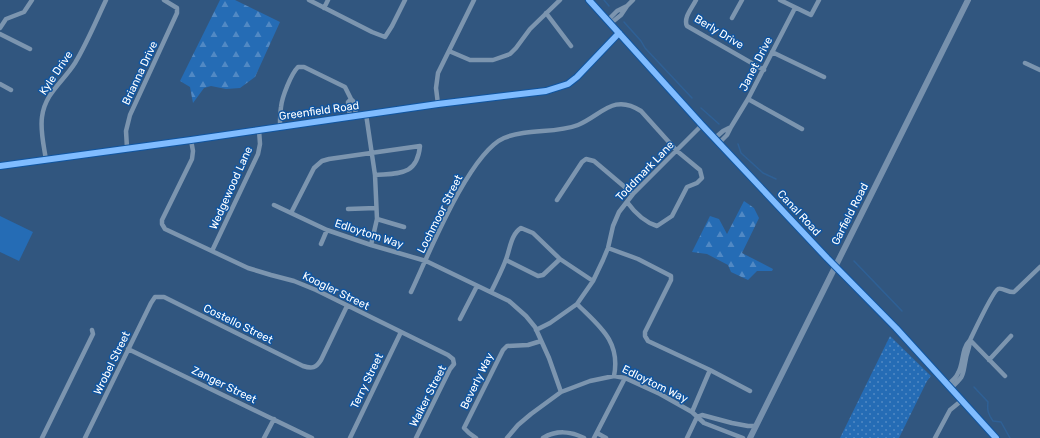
<svg xmlns="http://www.w3.org/2000/svg" width="1040" height="438" viewBox="0 0 1040 438" font-family="Rubik,sans-serif">
  <style>
    .green { fill: url(#green-dots) }
    .forest { fill: url(#forest-firs) }
    .pitch { fill: #256cb5 }
    .lines { fill: none; stroke-linecap: round; stroke-linejoin: round }
    .stream { stroke: #2f6095; stroke-width: 1.5 }
    .minor { stroke: #7c95af; stroke-width: 4.5 }
    .tertiary { stroke: #7c95af; stroke-width: 5.5 }
    .secondary { stroke: #7791ad; stroke-width: 6 }
    .cycleway-casing { stroke: #1055a0; stroke-width: 8 }
    .cycleway { stroke: #80bcff; stroke-width: 6 }
    .labels { text-anchor: middle; dominant-baseline: central; stroke-width: 3; stroke-linejoin: round; paint-order: stroke }
    .street-label { font-size: 11px; fill: #fff; stroke: #1055a0 }
  </style>
  <defs>
    <pattern id="green-dots" width="8" height="8" patternUnits="userSpaceOnUse"><rect width="8" height="8" fill="#256cb5"/><path d="M2 2h.1M6 6h.1" fill="none" stroke="#5189c4" stroke-width="1.8" stroke-linecap="round"/></pattern>
    <pattern id="forest-firs" width="22" height="20" patternUnits="userSpaceOnUse"><rect width="22" height="20" fill="#256cb5"/><path d="M5 1l3.5 6h-7zM16 11l3.5 6h-7z" fill="#5189c4"/></pattern>
  </defs>
  <rect width="100%" height="100%" fill="#31567f"/>
  <path class="green" d="M890,336L931,376L927,381L899,438H840Z"/>
  <path class="forest" d="M220,0H235L280,22L255,77L240,88L226,89L211,86L204,88L193,103L190,87L180,81Z
    M744,201L754,208L759,218L742,253L773,269L772,271H757L748,280L731,272L728,265L707,254L692,252L710,216L719,219L727,234Z"/>
  <path class="pitch" d="M0,216L33,232L19,261L0,252Z"/>
  <g class="lines">
    <path class="stream" d="M604,0L609,6
      M624,22L641,41L645,48L692,98
      M701,108L719,124
      M738,144L741,153L763,173L776,179
      M854,261L902,311
      M974,387L988,402C987,410 988,414 993,421L1001,422L1010,438"/>
    <path class="minor" d="M309,0L372,32L385,37L392,26L405,0
      M696,0C692,8 683,18 687,26L764,70
      M780,0L811,15L819,0
      M627,6L633,0
      M324,8L328,0
      M546,13L571,46
      M732,18L742,0
      M608,20L617,11L627,6L621,15L611,23
      M0,28L6,19L24,12L32,0
      M0,34L30,49
      M449,51L470,60H493L510,54L516,48L530,29L560,0
      M772,52L824,77
      M1025,63L1040,70
      M0,84L11,90
      M748,99L802,129
      M438,104L436,88L438,73L474,0
      M366,114L375,175L377,219L371,245
      M350,116L348,102L351,99L354,102L356,115
      M280,126C280,120 280,114 281,107C282,97 291,74 298,67H304L345,87L351,99
      M731,127L748,99L795,8
      M715,138L723,131L731,127L727,135L719,143
      M191,140L193,151L192,159L162,220V224L165,229L248,268L271,275L294,281L316,290L448,355L453,359L454,364L450,369L416,438
      M127,148L126,131L130,115L177,13V8L164,0
      M46,160C44,146 40,131 42,117C45,93 63,82 75,63C87,43 96,21 106,0
      M0,166L191,140L438,104L546,91L568,84L577,77L619,33
      M557,200L582,162L586,159L594,161L633,194
      M274,205L327,230L371,245L426,261L509,301L526,316L535,327L549,358L561,392
      M348,209L376,208
      M291,213L314,168L322,161L329,159L420,146C417,176 399,173 375,175
      M377,219L404,227
      M321,244L327,230
      M608,248L638,259L671,276V280L645,332V336L648,341L710,370L692,412
      M212,251L258,154L260,144L259,130
      M506,260L538,276L543,275L560,259
      M411,292C428,256 469,153 504,138C528,128 555,134 578,125C602,115 613,93 641,111L677,151L700,170L702,178L697,183L687,187L672,216L657,226C644,222 635,213 627,202
      M491,292C496,282 501,272 505,262C510,251 510,235 521,228L533,233L560,259L593,281
      M577,304C599,326 621,341 614,376
      M460,319L477,286
      M536,330L550,323L577,304L593,281L603,260L608,248L613,226L619,212L633,194L702,125
      M128,349L312,438
      M989,360L1011,336
      M710,370L750,391
      M1005,376L970,340C974,332 993,291 998,289C1002,287 1009,293 1014,292L1040,267
      M947,385C951,382 956,378 958,373C964,363 961,349 970,340C970,347 967,352 966,358C962,378 965,375 950,389
      M697,417L702,415L732,423L748,426H756
      M597,433L606,438
      M42,438L93,334L92,330
      M85,438L151,303L155,297H164L303,366C312,369 316,368 321,360L347,306
      M264,438L274,419
      M350,438L401,332
      M476,438L469,433L464,428L503,350L507,346L528,345L541,341
      M507,438L518,425L531,414L561,392L590,381L614,376L625,378L660,394L692,412L704,423L743,438
      M543,438C556,430 571,431 584,438
      M594,438L625,378
      M687,438L697,417
      M935,438L950,410L961,401"/>
    <path class="tertiary" d="M589,0L702,125L827,258L896,328L996,438"/>
    <path class="secondary" d="M750,438L968,0"/>
    <defs>
      <path id="cycleway" d="M589,0L702,125L827,258L896,328L996,438
        M0,166L191,140L438,104L546,91L568,84L577,77L619,33"/>
    </defs>
    <use href="#cycleway" class="cycleway-casing"/>
    <use href="#cycleway" class="cycleway"/>
  </g>
  <g class="labels">
    <g class="street-label">
      <text transform="translate(719 32) rotate(31)">Berly Drive</text>
      <text transform="translate(756 64) rotate(-63)">Janet Drive</text>
      <text transform="translate(56 73) rotate(-56)">Kyle Drive</text>
      <text transform="translate(140 73) rotate(-65)">Brianna Drive</text>
      <text transform="translate(319 111) rotate(-8)">Greenfield Road</text>
      <text transform="translate(645 171) rotate(-46)">Toddmark Lane</text>
      <text transform="translate(231 188) rotate(-66)">Wedgewood Lane</text>
      <text transform="translate(799 213) rotate(47)">Canal Road</text>
      <text transform="translate(440 214) rotate(-63)">Lochmoor Street</text>
      <text transform="translate(850 214) rotate(-63)">Garfield Road</text>
      <text transform="translate(369 234) rotate(18)">Edloytom Way</text>
      <text transform="translate(336 291) rotate(26)">Koogler Street</text>
      <text transform="translate(238 324) rotate(26)">Costello Street</text>
      <text transform="translate(112 363) rotate(-64)">Wrobel Street</text>
      <text transform="translate(367 381) rotate(-64)">Terry Street</text>
      <text transform="translate(477 381) rotate(-64)">Beverly Way</text>
      <text transform="translate(655 384) rotate(26)">Edloytom Way</text>
      <text transform="translate(224 385) rotate(26)">Zanger Street</text>
      <text transform="translate(428 396) rotate(-63)">Walker Street</text>
    </g>
  </g>
</svg>
